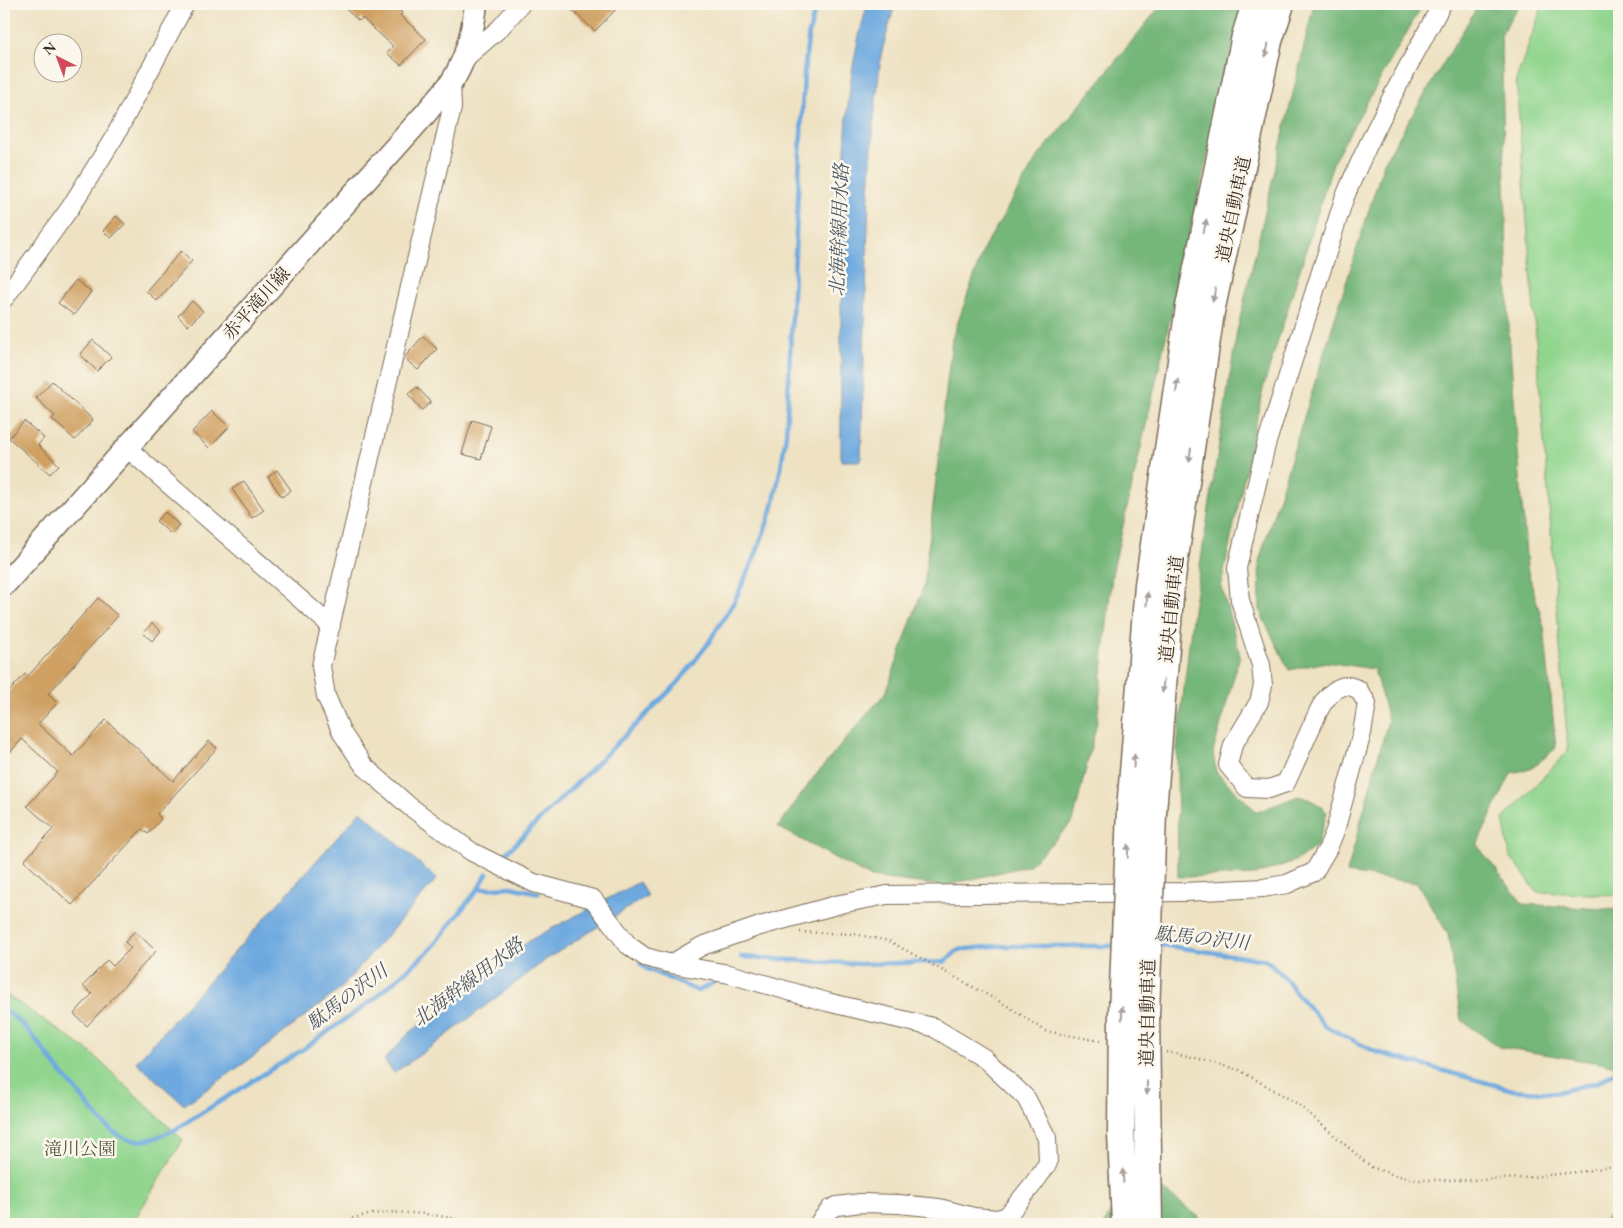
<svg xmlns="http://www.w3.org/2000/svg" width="1623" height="1228" viewBox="0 0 1623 1228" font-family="'EB Garamond','Noto Serif JP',serif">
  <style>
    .green { fill: #91d58e; stroke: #668056 }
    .forest { fill: #74b679; stroke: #58704c }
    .water { fill: #6da9df; stroke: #546a7e }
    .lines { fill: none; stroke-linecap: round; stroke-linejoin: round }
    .stream { stroke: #6da9df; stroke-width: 4.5 }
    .building { fill: #cfa062 }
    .minor-casing { stroke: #7a6a58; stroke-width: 20 }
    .major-casing { stroke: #7a6a58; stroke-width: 25 }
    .highway-casing { stroke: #7a6a58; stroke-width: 29 }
    .path { stroke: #7a6a58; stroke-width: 2.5; stroke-dasharray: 1 4; stroke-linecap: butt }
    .minor { stroke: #fff; stroke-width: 18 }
    .major { stroke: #fff; stroke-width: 22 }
    .highway { stroke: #fff; stroke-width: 26 }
    .highway-bridge-casing { stroke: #7a6a58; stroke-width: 29; stroke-linecap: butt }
    .highway-bridge { stroke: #fff; stroke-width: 26 }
    .oneway { fill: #a79f9a }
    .labels { text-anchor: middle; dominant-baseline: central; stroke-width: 5; stroke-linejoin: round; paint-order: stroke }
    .street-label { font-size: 18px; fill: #3b2a1e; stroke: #fbf7ec }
    .park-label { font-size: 18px; fill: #50553a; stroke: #fbf7ec }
    .water-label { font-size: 19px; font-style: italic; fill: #4c5662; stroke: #fbf7ec }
  </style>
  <rect width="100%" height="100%" fill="#fbf7ec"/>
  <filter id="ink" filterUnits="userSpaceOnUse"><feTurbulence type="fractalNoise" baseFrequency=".02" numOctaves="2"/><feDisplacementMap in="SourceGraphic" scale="10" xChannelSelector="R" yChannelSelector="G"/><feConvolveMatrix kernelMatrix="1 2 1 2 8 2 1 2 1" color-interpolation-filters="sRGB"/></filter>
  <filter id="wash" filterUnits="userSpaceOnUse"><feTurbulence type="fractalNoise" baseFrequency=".0096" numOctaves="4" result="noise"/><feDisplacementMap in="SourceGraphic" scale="20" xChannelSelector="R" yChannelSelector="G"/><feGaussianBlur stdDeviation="1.12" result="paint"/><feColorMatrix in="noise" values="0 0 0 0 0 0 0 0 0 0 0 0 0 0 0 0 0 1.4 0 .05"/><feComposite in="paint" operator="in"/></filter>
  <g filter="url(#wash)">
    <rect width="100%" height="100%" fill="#eee2c3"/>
    <path class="green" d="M1543,4H1619V895L1537,892L1510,856L1503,819L1568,751L1516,80Z
      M4,993L89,1051L183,1140L132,1224H4Z"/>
    <path class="forest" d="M1162,4H1242L1112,574L1097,722L1073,822L1030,865L944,886L870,877L778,827L814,777L886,692L924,585L952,339L984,248L1037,158Z
      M1314,4H1423L1334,160L1264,385L1221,585L1240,655L1213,752L1216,772L1257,812L1298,796L1314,801L1327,812L1317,846L1297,860L1255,875L1178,877L1177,749L1193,610L1237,331Z
      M1479,4H1520L1501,34L1509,334L1527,568L1544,627L1556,748L1531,769L1511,773L1477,845L1523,904L1619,910V1066L1499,1047L1461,1020L1448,934L1417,883L1347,873L1388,720L1374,669L1326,662L1289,670L1260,612L1259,561L1384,162Z
      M1163,1190L1199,1217V1224H1105L1113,1206Z
      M1619,1208V1224H1598Z"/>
    <path class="water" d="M868,4H895L881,55L874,119L869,192L861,461H841C841,377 840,294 843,210C845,141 846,70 868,4Z
      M361,811L437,879L338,991L246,1062L184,1105L136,1062Z
      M639,882L647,896L547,959L438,1042L394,1073L384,1060L408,1034L532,939Z"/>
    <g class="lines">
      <path class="stream" d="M503,856L678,683L707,645L734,602L754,559L772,510L781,468L786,434L804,74L808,38L816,4
        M478,889L487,874
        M1157,946H1168L1266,960L1283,975L1296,993L1325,1026L1376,1052L1513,1090L1554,1093L1598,1082L1619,1070
        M741,957L859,964L944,962L958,950L996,946H1117
        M640,963L647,969L698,991L715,982
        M4,1010C26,1023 41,1047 56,1066C64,1077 73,1086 81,1096C110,1134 127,1155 176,1129L299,1052L374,999L431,949L478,889L511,887L539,893"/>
    </g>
    <g id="blocks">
      <path class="building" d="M340,4H393L402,13L400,15L426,39L401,65L387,53L393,46L362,18L359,21Z
        M565,4H621L595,31Z
        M116,216L125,224L111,238L103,231Z
        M181,251L192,261L157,301L146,291Z
        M76,280L91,292L74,315L58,303Z
        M192,301L203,311L188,326L178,316Z
        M423,336L437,349L418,370L404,358Z
        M93,340L111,357L97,371L80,354Z
        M52,381L93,420L75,440L52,419L55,416L36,398Z
        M417,387L431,402L422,410L408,394Z
        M212,411L229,427L209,448L192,432Z
        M472,420L491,426L481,459L462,454Z
        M24,421L44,438L38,445L59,465L50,474L9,438Z
        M277,470L291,490L282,497L268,477Z
        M244,481L264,510L252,518L232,489Z
        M165,512L179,525L171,534L156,521Z
        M98,598L118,616L48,694L57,703L38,724L73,756L106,720L173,781L209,741L217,748L157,814L161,819L148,834L142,829L72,905L24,861L53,829L27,806L58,772L22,739L4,759V697L25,674L28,676Z
        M152,623L161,631L152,641L143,633Z
        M135,931L156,951L87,1026L74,1014L92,994L83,986L107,960L113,966L131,948L125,942Z"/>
    </g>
  </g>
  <g filter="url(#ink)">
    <use href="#blocks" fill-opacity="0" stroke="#7a6a58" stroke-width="1"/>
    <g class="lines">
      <defs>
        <path id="minor" d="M462,61L500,28L521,4
          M451,82L452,108L321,666L326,696L342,733L364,766L409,806L472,852L534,883L593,899L628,945L645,957L671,964L729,974L827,1002L933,1027L984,1058L1026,1098L1047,1138L1048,1163L1034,1183L1007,1216L998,1219L974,1217L939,1208L899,1204L861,1203L837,1206L830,1209L818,1224
          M4,299L70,208L115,136L185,4
          M127,448L331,626
          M671,964L702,946L760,926L840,904L887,895L1184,892L1263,888L1287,884L1314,872L1328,848L1335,831L1362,733L1367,703L1358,689C1354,688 1349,685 1346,686C1334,687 1324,700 1319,710L1286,783L1269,789L1247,788L1228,765L1233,745L1259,702L1263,685L1261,665L1240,600L1237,568L1266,445L1344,199C1372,131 1407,68 1442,4"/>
        <path id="major" d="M4,585L426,113C434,103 443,93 451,83C467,59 473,31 476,4"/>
        <path id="highway" d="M1130,810L1148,585L1189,307L1245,36L1255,4
          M1153,812L1171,585L1211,312L1269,41L1281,4"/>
      </defs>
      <use href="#minor" class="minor-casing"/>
      <use href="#major" class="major-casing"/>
      <use href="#highway" class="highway-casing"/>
      <path class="path" d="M800,932L854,934L889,941L1006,1005L1045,1031L1101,1041
        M1166,1052L1188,1056L1239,1070L1298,1104L1371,1167L1394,1175L1420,1180H1480L1523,1178L1586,1171L1619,1165
        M333,1224C345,1221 356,1217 367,1215C407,1208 446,1217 484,1224"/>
      <use href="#minor" class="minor"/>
      <use href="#major" class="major"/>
      <use href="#highway" class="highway"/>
      <defs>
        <path id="highway-bridge" d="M1125,1224L1121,1134L1122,1013L1130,810
          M1149,1224L1146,1015L1153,812"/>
      </defs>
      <use href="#highway-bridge" class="highway-bridge-casing"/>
      <use href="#highway-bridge" class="highway-bridge"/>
    </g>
    <defs><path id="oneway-solid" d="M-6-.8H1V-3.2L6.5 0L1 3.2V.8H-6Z" transform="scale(1.25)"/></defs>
    <g class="oneway">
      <use href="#oneway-solid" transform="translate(1267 50) rotate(102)"/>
      <use href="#oneway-solid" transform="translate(1205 226) rotate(-78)"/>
      <use href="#oneway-solid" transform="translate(1214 295) rotate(102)"/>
      <use href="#oneway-solid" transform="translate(1177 386) rotate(-82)"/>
      <use href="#oneway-solid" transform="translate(1190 455) rotate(98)"/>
      <use href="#oneway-solid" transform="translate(1147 599) rotate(-85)"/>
      <use href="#oneway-solid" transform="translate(1163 686) rotate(95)"/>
      <use href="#oneway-solid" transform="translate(1134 761) rotate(-85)"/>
      <use href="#oneway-solid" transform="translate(1128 851) rotate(-88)"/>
      <use href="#oneway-solid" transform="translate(1122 1013) rotate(-89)"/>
      <use href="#oneway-solid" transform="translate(1147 1088) rotate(90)"/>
      <use href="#oneway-solid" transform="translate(1123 1176) rotate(-93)"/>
    </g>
  </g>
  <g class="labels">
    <g class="street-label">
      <text transform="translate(1233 209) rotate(-78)">道央自動車道</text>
      <text transform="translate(256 303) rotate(-48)">赤平滝川線</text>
      <text transform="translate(1171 609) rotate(-84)">道央自動車道</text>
      <text transform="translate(1147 1013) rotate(-89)">道央自動車道</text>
    </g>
    <g class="park-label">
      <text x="80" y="1148">滝川公園</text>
    </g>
    <g class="water-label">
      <text transform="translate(839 230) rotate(-88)">北海幹線用水路</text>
      <text transform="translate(1202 938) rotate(6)">駄馬の沢川</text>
      <text transform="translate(468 982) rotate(-37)">北海幹線用水路</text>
      <text transform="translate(347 997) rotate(-37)">駄馬の沢川</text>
    </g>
  </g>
  <rect width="1623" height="1228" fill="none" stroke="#fbf7ec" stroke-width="20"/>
  <g transform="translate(58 58) rotate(318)"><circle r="24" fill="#fbf7ec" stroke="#aea59a"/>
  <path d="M0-4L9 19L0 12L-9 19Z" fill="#d1495b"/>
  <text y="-8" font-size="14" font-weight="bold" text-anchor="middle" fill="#3b2a1e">N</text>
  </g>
</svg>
